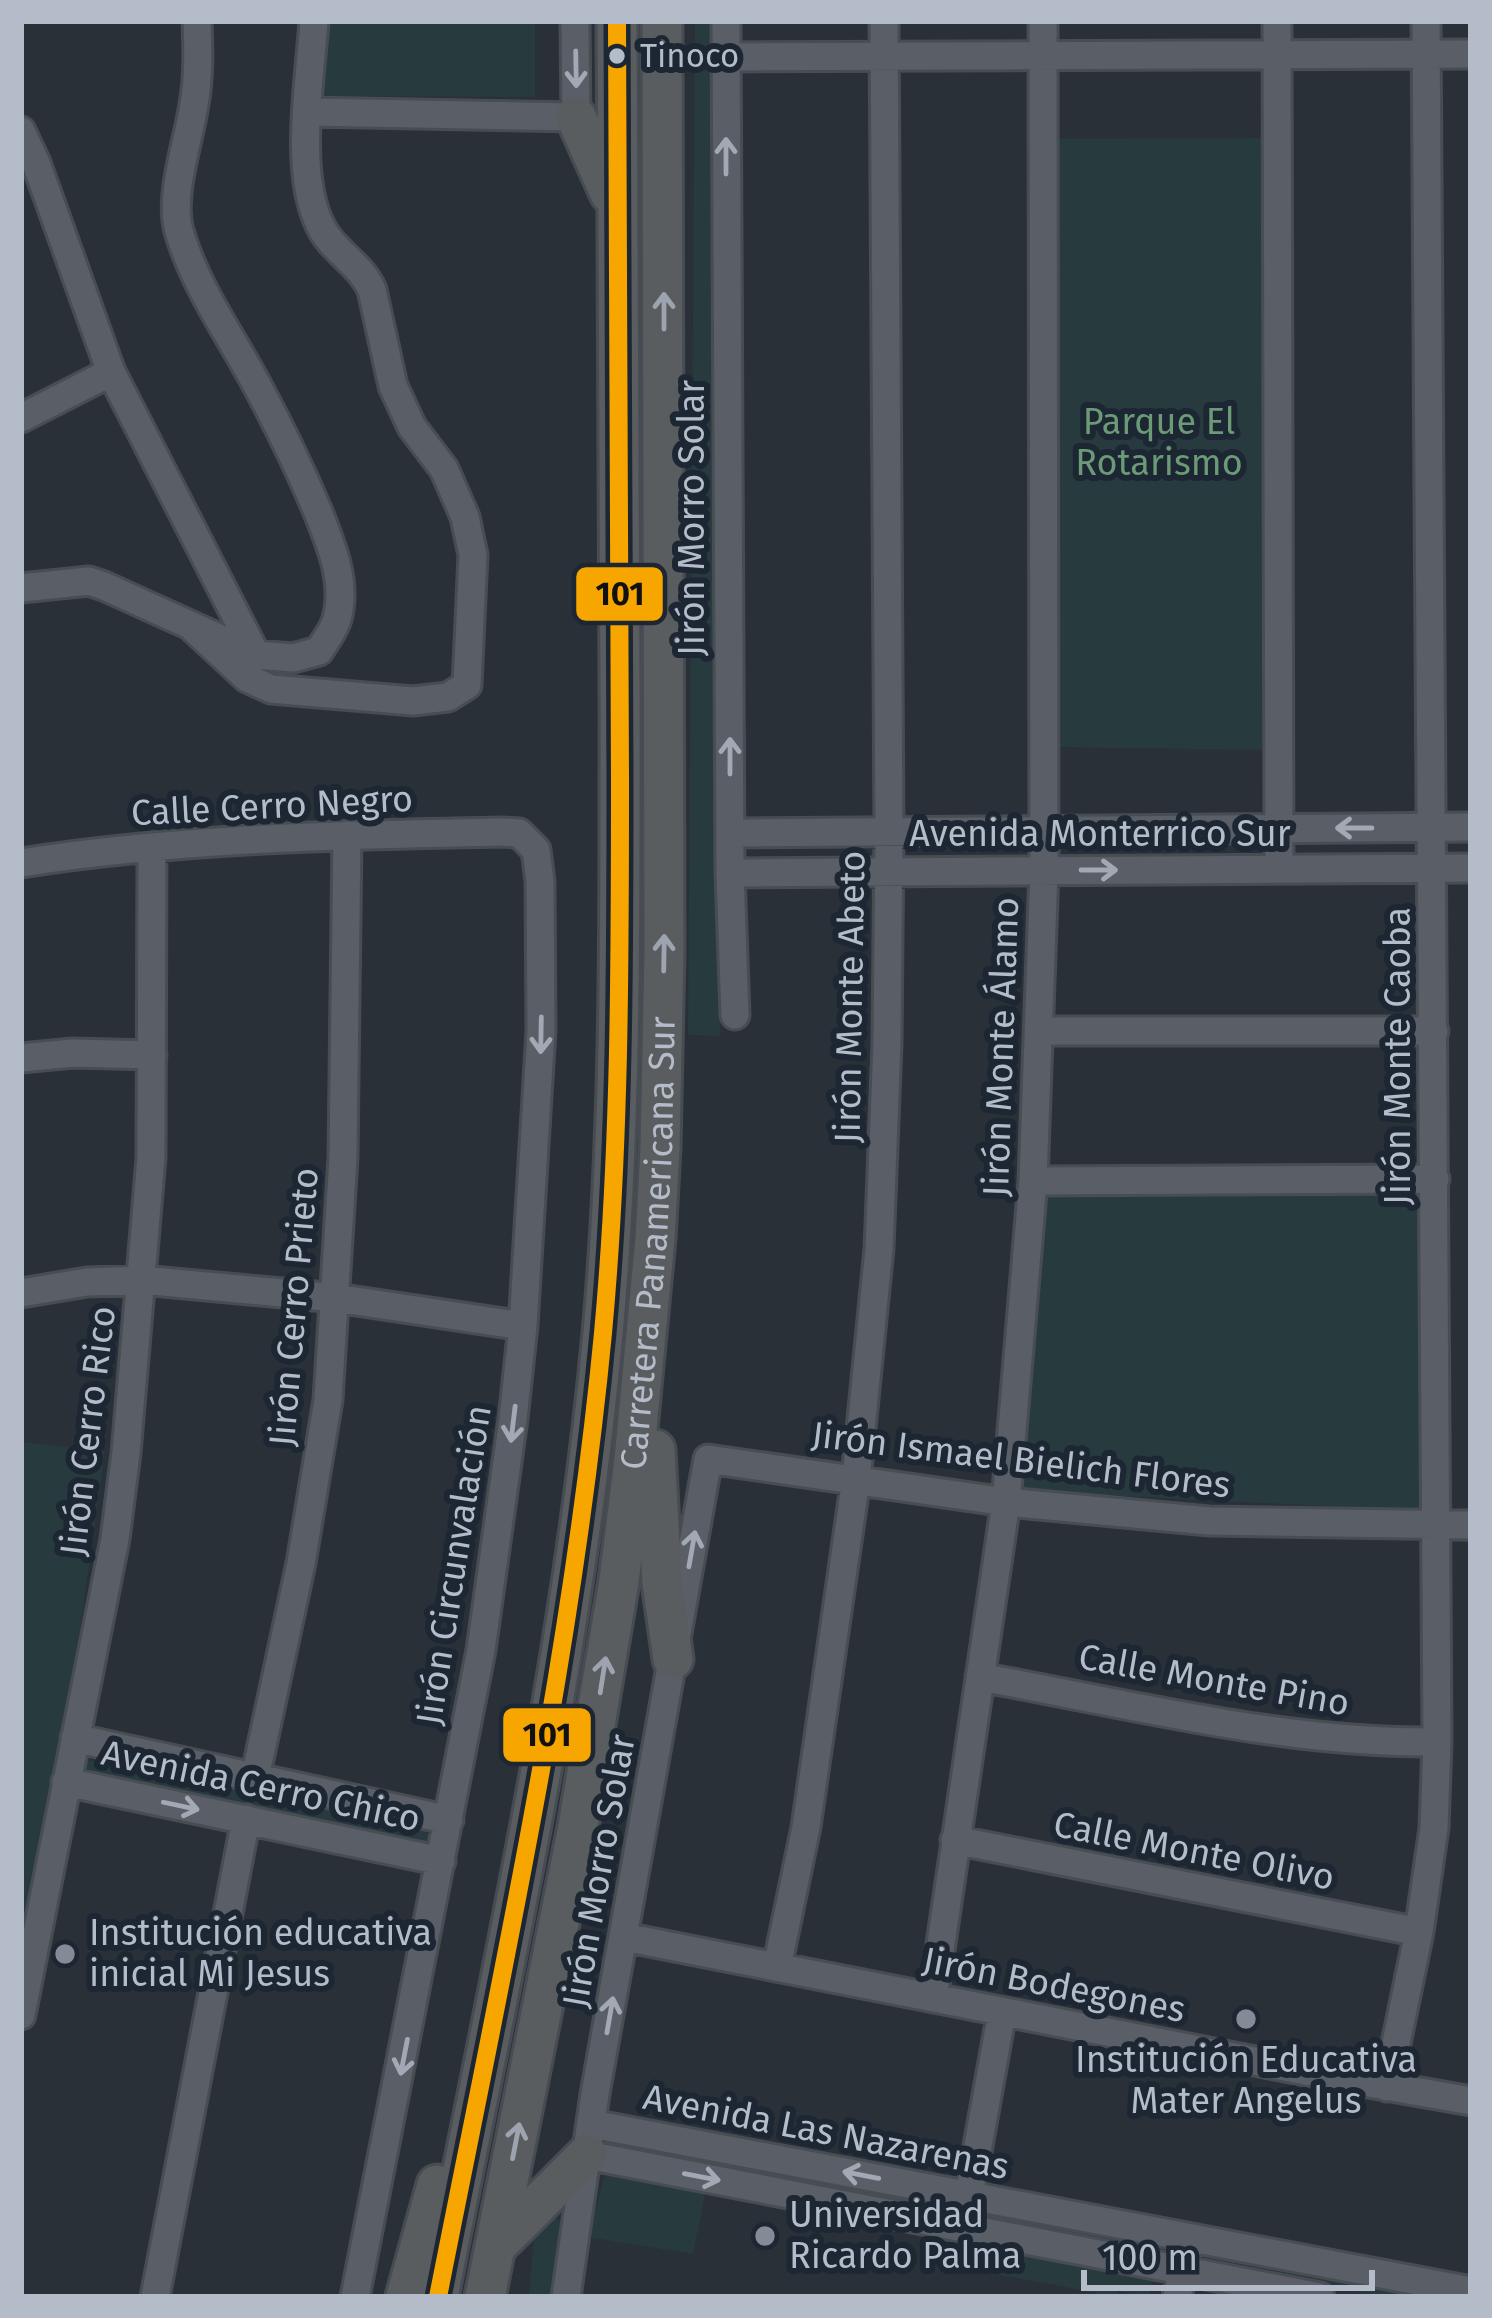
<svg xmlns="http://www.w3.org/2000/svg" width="1492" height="2318" viewBox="0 0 1492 2318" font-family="'Fira Sans',sans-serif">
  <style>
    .green { fill: #273a3e }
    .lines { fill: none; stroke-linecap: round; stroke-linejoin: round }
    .minor-casing { stroke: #484c53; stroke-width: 33 }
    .highway-casing { stroke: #474c53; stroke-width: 45 }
    .minor { stroke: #5a5e66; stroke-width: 27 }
    .highway { stroke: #5a5d60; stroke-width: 39 }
    .bus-1-casing { stroke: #1d2633; stroke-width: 27 }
    .bus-1 { stroke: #f7a600; stroke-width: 18 }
    .oneway { stroke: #a2a9b5 }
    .oneway2 { stroke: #9ea4af }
    .bus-dot { fill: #b4bcc9; stroke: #1d2633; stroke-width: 4.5 }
    .poi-dot { fill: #848b96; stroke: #1d2633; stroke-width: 4.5 }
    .labels { text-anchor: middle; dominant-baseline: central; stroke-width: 12; stroke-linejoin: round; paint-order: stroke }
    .bus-label { font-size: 33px; fill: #b4bcc9; stroke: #1d2633; text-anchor: start }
    .park-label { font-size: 36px; fill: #6b9a76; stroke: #1d2633 }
    .street-label { font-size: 36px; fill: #b4bcc9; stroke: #1d2633 }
    .poi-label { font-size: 36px; fill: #b4bcc9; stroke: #1d2633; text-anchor: start }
    .line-badge { stroke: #1d2633; stroke-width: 4.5 }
    .pale-badge-label { font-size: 33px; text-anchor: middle; font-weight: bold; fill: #111 }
  </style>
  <rect width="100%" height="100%" fill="#2a3038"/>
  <path class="green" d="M321,21H535V97L325,96L317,89Z
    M695,21H713L720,1036L688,1035Z
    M1264,138L1267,750L1051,747L1053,139Z
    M1043,1191L1421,1193L1425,1511L1022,1491Z
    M21,1442L105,1451L81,1623L21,1948Z
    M83,1759L439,1831L435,1850L79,1777Z
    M607,2138L1160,2245L1157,2257L605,2150Z
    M616,2172L706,2189L693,2254L588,2237L604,2177Z
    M553,2213L563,2225L555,2297H529L534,2238Z
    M932,2234L1153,2275L1149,2297L1119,2291L1117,2297H1097V2293L927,2261Z
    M1204,2249L1454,2297H1386L1201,2261Z"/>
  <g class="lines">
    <defs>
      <path id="minor" d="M726,21L730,873L735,1015
        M1277,21L1279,869
        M726,57L1471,54
        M308,112L576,117L575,21
        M21,131L36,163L111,372L256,655
        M21,418L111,372
        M21,588L89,581L104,586L256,655L293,658L319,651C325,641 334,630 337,619C347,582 331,545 318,512C300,469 280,428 258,387C231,336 195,287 179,231C169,195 189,140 194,104C199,77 198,48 197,21
        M192,627L247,678L271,689L413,701L448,697L467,685L473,555L465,517L444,469L412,427L393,386L372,290C361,264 332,251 320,225C294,172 310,80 314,21
        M730,833L1471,827
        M21,863C179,838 342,835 502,832L519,833L536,850L540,881L541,1031L523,1326L513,1419L481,1650L355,2297
        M730,873L1471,868
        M1039,1031H1434
        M21,1058L73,1053L152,1055
        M1033,1181L1435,1179
        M21,1293L87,1282L142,1280L336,1298L523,1326
        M980,1677C1130,1704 1284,1744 1437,1742
        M75,1738L449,1820
        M255,1778L301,1563L328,1400L343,1158L347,835
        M66,1782L441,1861
        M955,1840L1419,1932
        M624,1937L1341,2078L1471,2101
        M777,1967L806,1827L856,1479L879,1249L887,1044L889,832L884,21
        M933,1998L1006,1502L1033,1181L1044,870L1043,21
        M21,2015L115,1539L126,1453L151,1158L152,848
        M1387,2087L1419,1932L1434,1828L1437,1742L1426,21
        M592,2124L1471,2291
        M587,2155L1320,2297
        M969,2196L1002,2012
        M155,2297L246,1819
        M566,2297L595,2094L708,1459L1006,1502L1209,1521L1471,1525
        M1177,2297L1186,2253"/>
      <g id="highway">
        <path d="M576,117L610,193"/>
        <path d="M655,1450L662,1582L673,1659"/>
        <path d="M495,2247L587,2155"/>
        <path d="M406,2297L437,2185"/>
        <path d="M438,2297C500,1977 573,1658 603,1333C619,1157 620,980 620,804C621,543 617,282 617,21"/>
        <path id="s1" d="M485,2297L578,1827L619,1581L634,1460L655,1239L660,1149L664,952L662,21"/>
      </g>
    </defs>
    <use href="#minor" class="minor-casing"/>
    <use href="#highway" class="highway-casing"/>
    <use href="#minor" class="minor"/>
    <use href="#highway" class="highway"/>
    <defs>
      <path id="bus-1" d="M438,2297C501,1977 572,1658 603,1333C620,1150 620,965 620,781C620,528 617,274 617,21"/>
    </defs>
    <use href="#bus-1" class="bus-1-casing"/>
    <use href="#bus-1" class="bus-1"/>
  </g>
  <defs><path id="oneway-shaft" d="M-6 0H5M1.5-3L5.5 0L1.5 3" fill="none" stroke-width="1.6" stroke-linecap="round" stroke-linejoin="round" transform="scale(3)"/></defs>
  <g class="oneway">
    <use href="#oneway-shaft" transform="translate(576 69) rotate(89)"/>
    <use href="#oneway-shaft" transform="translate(726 156) rotate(-90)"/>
    <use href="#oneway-shaft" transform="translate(730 756) rotate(-90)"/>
    <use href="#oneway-shaft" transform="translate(1354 828) rotate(180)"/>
    <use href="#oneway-shaft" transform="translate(1099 870)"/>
    <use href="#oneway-shaft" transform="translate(541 1035) rotate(91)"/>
    <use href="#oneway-shaft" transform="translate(513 1424) rotate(97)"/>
    <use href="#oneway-shaft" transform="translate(692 1549) rotate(-80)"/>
    <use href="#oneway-shaft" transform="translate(181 1806) rotate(12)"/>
    <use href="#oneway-shaft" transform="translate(610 2015) rotate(-80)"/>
    <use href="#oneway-shaft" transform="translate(404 2057) rotate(101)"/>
    <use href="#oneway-shaft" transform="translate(861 2175) rotate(-169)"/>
    <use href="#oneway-shaft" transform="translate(702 2177) rotate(11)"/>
  </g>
  <g class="oneway2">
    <use href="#oneway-shaft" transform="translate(664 311) rotate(-90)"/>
    <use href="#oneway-shaft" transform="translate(664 953) rotate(-89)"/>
    <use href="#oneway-shaft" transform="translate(603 1675) rotate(-81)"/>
    <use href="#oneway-shaft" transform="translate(516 2141) rotate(-79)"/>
  </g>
  <circle class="bus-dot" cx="617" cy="56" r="10"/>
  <g class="poi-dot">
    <circle cx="65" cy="1954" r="12"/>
    <circle cx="1246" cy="2019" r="12"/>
    <circle cx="765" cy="2236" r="12"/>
  </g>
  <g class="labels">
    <g class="bus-label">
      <text x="640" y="56">Tinoco</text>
    </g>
    <g class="park-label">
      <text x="1159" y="422">Parque El<tspan x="1159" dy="41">Rotarismo</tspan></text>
    </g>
    <g class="street-label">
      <text transform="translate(692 518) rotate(-90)">Jirón Morro Solar</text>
      <text transform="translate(272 806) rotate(-3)">Calle Cerro Negro</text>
      <text x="1100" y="834">Avenida Monterrico Sur</text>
      <text transform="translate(850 997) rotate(-89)">Jirón Monte Abeto</text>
      <text transform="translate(1001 1047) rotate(-88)">Jirón Monte Álamo</text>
      <text transform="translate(1398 1056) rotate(-90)">Jirón Monte Caoba</text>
      <text stroke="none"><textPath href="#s1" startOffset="1068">Carretera Panamericana Sur</textPath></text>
      <text transform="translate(294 1307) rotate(-85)">Jirón Cerro Prieto</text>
      <text transform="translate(88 1431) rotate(-83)">Jirón Cerro Rico</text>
      <text transform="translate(1021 1460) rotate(7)">Jirón Ismael Bielich Flores</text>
      <text transform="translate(454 1565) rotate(-81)">Jirón Circunvalación</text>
      <text transform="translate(1214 1680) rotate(10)">Calle Monte Pino</text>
      <text transform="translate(261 1786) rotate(12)">Avenida Cerro Chico</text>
      <text transform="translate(1194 1851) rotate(11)">Calle Monte Olivo</text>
      <text transform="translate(599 1871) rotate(-80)">Jirón Morro Solar</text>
      <text transform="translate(1054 1985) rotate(11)">Jirón Bodegones</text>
      <text transform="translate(826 2132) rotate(11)">Avenida Las Nazarenas</text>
    </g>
    <g class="poi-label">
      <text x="89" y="1933">Institución educativa<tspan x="89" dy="41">inicial Mi Jesus</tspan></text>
      <text x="1246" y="2060" text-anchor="middle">Institución Educativa<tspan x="1246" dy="41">Mater Angelus</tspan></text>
      <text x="789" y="2215">Universidad<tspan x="789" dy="41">Ricardo Palma</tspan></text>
    </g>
  </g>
  <g class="line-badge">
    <rect x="574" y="565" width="91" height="58" rx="12" fill="#f7a600"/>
    <rect x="501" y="1706" width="92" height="58" rx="12" fill="#f7a600"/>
  </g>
  <g class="pale-badge-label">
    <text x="620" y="605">101</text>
    <text x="547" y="1746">101</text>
  </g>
  <rect width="1492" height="2318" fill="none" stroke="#b4bcc9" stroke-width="48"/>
  <path d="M1084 2270v18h288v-18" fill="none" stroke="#b4bcc9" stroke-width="6"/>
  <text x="1102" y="2270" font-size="36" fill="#b4bcc9" stroke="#1d2633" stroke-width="9" paint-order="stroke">100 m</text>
</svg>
